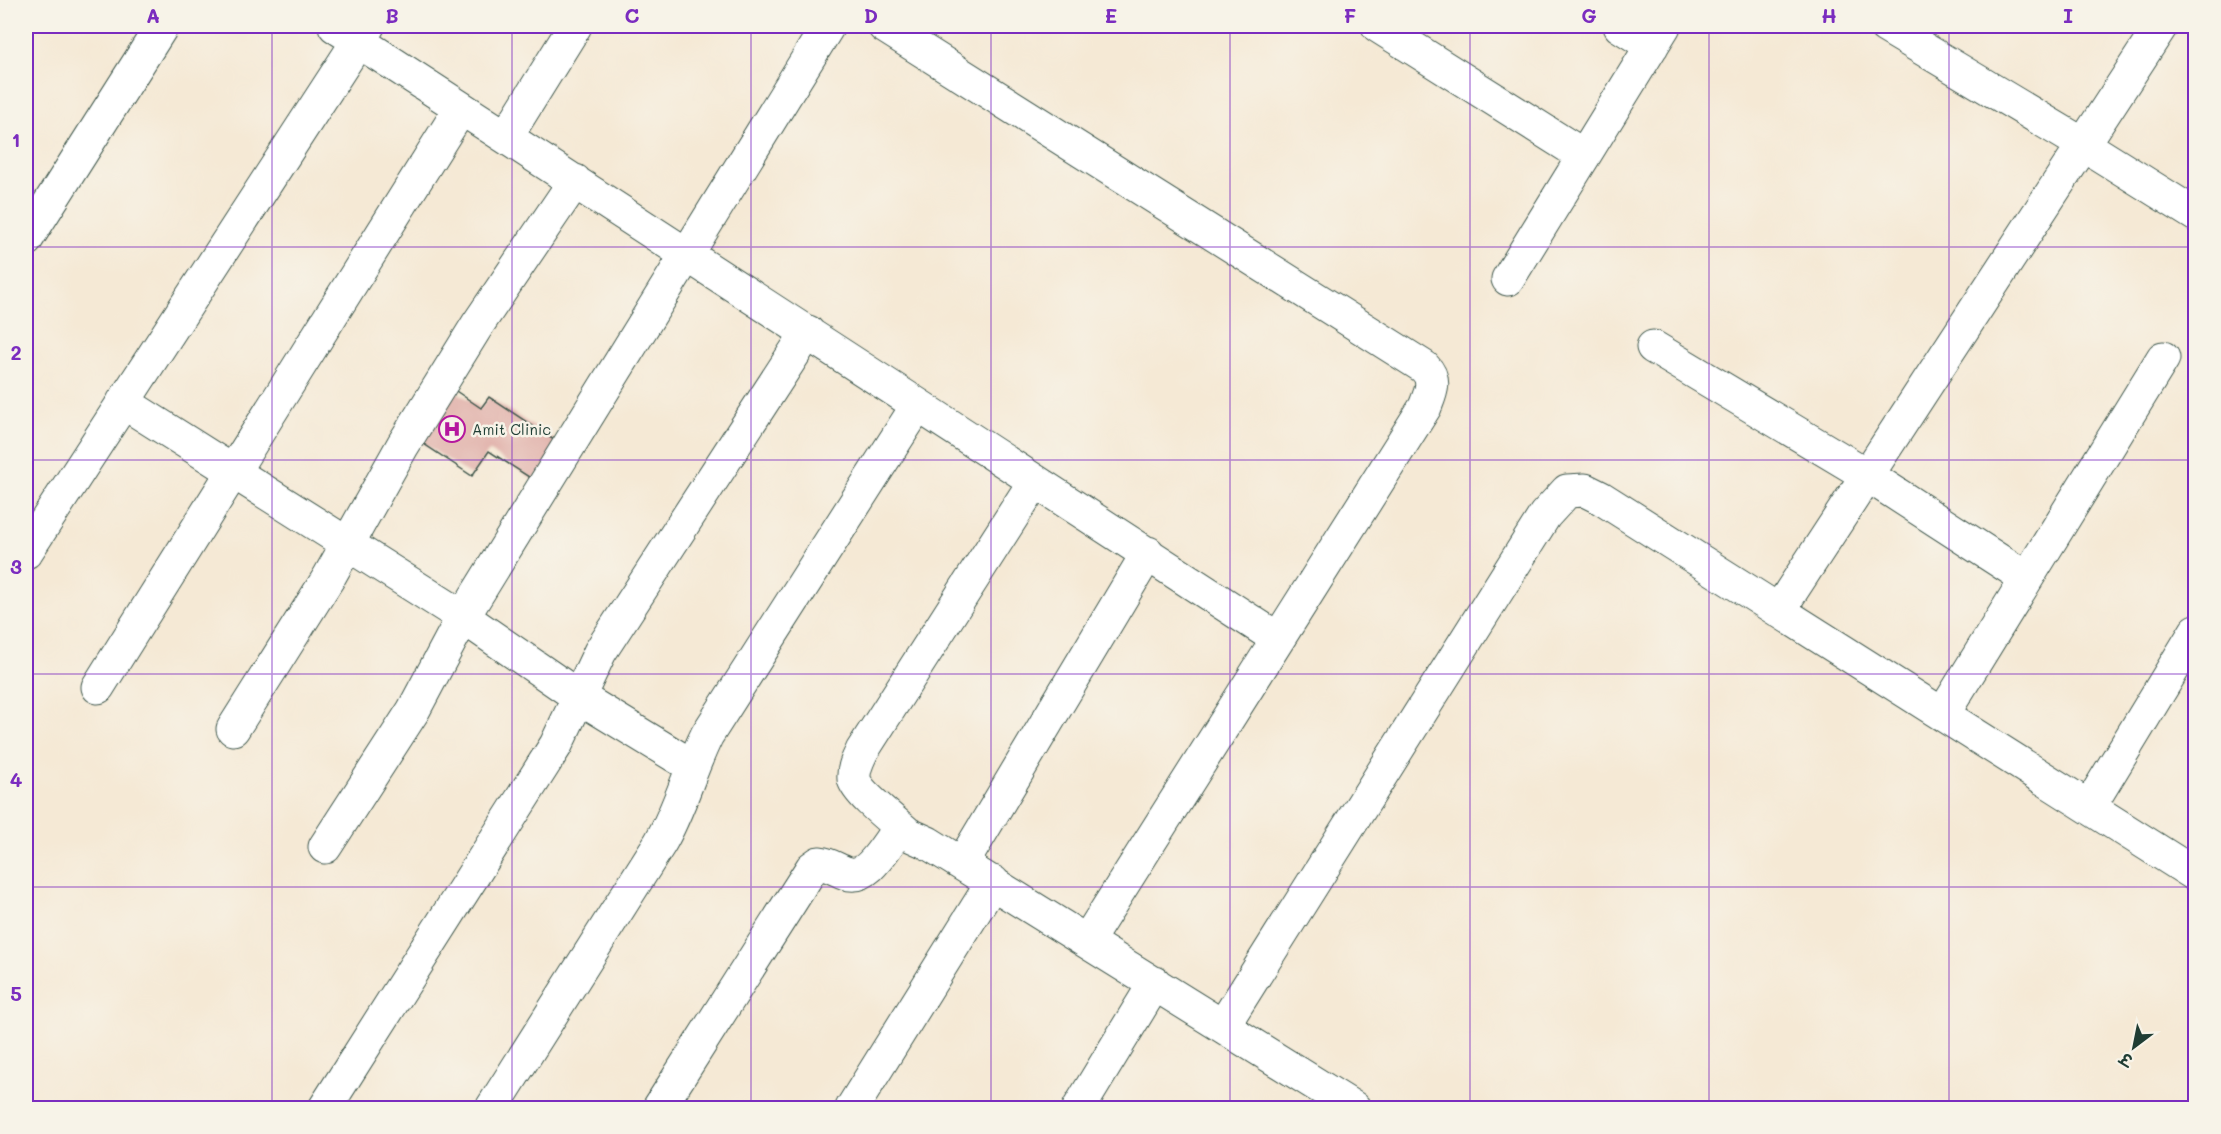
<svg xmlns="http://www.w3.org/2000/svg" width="2221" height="1134" viewBox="0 0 2221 1134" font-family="Mali,'Playpen Sans Deva',sans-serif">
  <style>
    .building { fill: #dfaba5 }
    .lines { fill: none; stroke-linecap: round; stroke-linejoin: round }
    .street-casing { stroke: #3f574c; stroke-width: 35 }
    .street { stroke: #fff; stroke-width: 33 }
    .grid { fill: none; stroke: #7b2cbf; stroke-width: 1.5; stroke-opacity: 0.55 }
    .labels { text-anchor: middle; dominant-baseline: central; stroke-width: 5; stroke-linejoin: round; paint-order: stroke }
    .poi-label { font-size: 15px; fill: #1f3d34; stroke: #f7f3e8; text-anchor: start }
    .neatline { fill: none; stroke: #7b2cbf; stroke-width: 2 }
    .grid-label { font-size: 20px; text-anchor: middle; font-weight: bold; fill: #7b2cbf }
  </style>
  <rect width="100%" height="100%" fill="#f7f3e8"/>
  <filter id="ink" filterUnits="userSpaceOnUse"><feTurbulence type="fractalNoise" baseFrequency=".0167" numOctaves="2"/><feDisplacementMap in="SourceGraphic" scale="12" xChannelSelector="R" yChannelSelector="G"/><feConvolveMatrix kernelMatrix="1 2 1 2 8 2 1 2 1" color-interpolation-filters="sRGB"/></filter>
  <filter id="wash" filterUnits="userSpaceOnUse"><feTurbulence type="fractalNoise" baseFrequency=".008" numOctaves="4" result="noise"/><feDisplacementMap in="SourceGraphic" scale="24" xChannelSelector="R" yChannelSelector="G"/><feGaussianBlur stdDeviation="1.35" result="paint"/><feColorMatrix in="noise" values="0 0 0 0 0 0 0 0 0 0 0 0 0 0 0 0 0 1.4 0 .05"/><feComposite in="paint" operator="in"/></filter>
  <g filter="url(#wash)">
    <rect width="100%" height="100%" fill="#f5e9d5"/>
    <g id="blocks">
      <path class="building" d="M450,387L481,408L489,397L560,444L535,481L489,451L472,476L415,438Z"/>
    </g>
  </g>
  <g filter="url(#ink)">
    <use href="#blocks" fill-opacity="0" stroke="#3f574c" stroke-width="1.5"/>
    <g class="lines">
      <defs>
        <path id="street" d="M335,26L1278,639
          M884,26L1424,367C1437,380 1431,392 1425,407L1087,941
          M1378,26L1584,156
          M1620,26L1652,46
          M1885,26L2084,145L2196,215
          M506,137L575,26
          M26,240L162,26
          M1508,279L1664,26
          M1653,347L1867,475L2026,578
          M123,402L463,617L579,697L692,766
          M26,552L368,26
          M1779,610L2161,26
          M98,687L461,108
          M1943,714L2163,358
          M233,729L329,577L403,445L478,324L575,181
          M2089,807L2196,631
          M908,834C896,823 857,793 854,779C853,768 858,760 862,751L1035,481
          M325,847L413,711L463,617L828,26
          M962,864L1148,553
          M1223,1026L1545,515L1567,491L1585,490L1601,498L2196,875
          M325,1108L556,745L600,652L808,332
          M492,1108L660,843C680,809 689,771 707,735L918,405
          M659,1108L812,868L819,863C829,864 837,870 846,873C867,881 884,848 895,834H908L928,843L1354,1108
          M852,1108L993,882
          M1079,1108L1155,983"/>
      </defs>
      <use href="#street" class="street-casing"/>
      <use href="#street" class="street"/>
    </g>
  </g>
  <path class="grid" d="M272,26V1108M512,26V1108M751,26V1108M991,26V1108M1230,26V1108M1470,26V1108M1709,26V1108M1949,26V1108M26,247H2196M26,460H2196M26,674H2196M26,887H2196"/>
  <defs>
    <symbol id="hospital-ring" viewBox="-11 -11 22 22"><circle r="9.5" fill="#f7f3e8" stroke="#b5179e" stroke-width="1.5"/><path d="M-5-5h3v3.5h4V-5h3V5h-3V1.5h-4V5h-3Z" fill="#b5179e"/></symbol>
  </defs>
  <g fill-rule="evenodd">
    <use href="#hospital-ring" x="437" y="414" width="30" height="30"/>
  </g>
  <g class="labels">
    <g class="poi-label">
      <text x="472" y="429">Amit Clinic</text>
    </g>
  </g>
  <rect width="2221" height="1134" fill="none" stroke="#f7f3e8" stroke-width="66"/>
  <g transform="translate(2134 1047) rotate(212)" stroke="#f7f3e8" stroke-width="4.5" paint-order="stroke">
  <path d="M0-4.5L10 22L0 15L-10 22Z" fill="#1f3d34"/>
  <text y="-9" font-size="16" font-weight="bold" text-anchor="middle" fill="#1f3d34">उ</text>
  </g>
  <rect x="33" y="33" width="2155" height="1068" class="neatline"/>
  <g class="grid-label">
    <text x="153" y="23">A</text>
    <text x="392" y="23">B</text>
    <text x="632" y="23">C</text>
    <text x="871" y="23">D</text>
    <text x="1111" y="23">E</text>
    <text x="1350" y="23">F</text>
    <text x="1589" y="23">G</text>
    <text x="1829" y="23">H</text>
    <text x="2068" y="23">I</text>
    <text x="16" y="147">1</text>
    <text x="16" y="360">2</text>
    <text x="16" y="574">3</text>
    <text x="16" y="787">4</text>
    <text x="16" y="1001">5</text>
  </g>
</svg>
